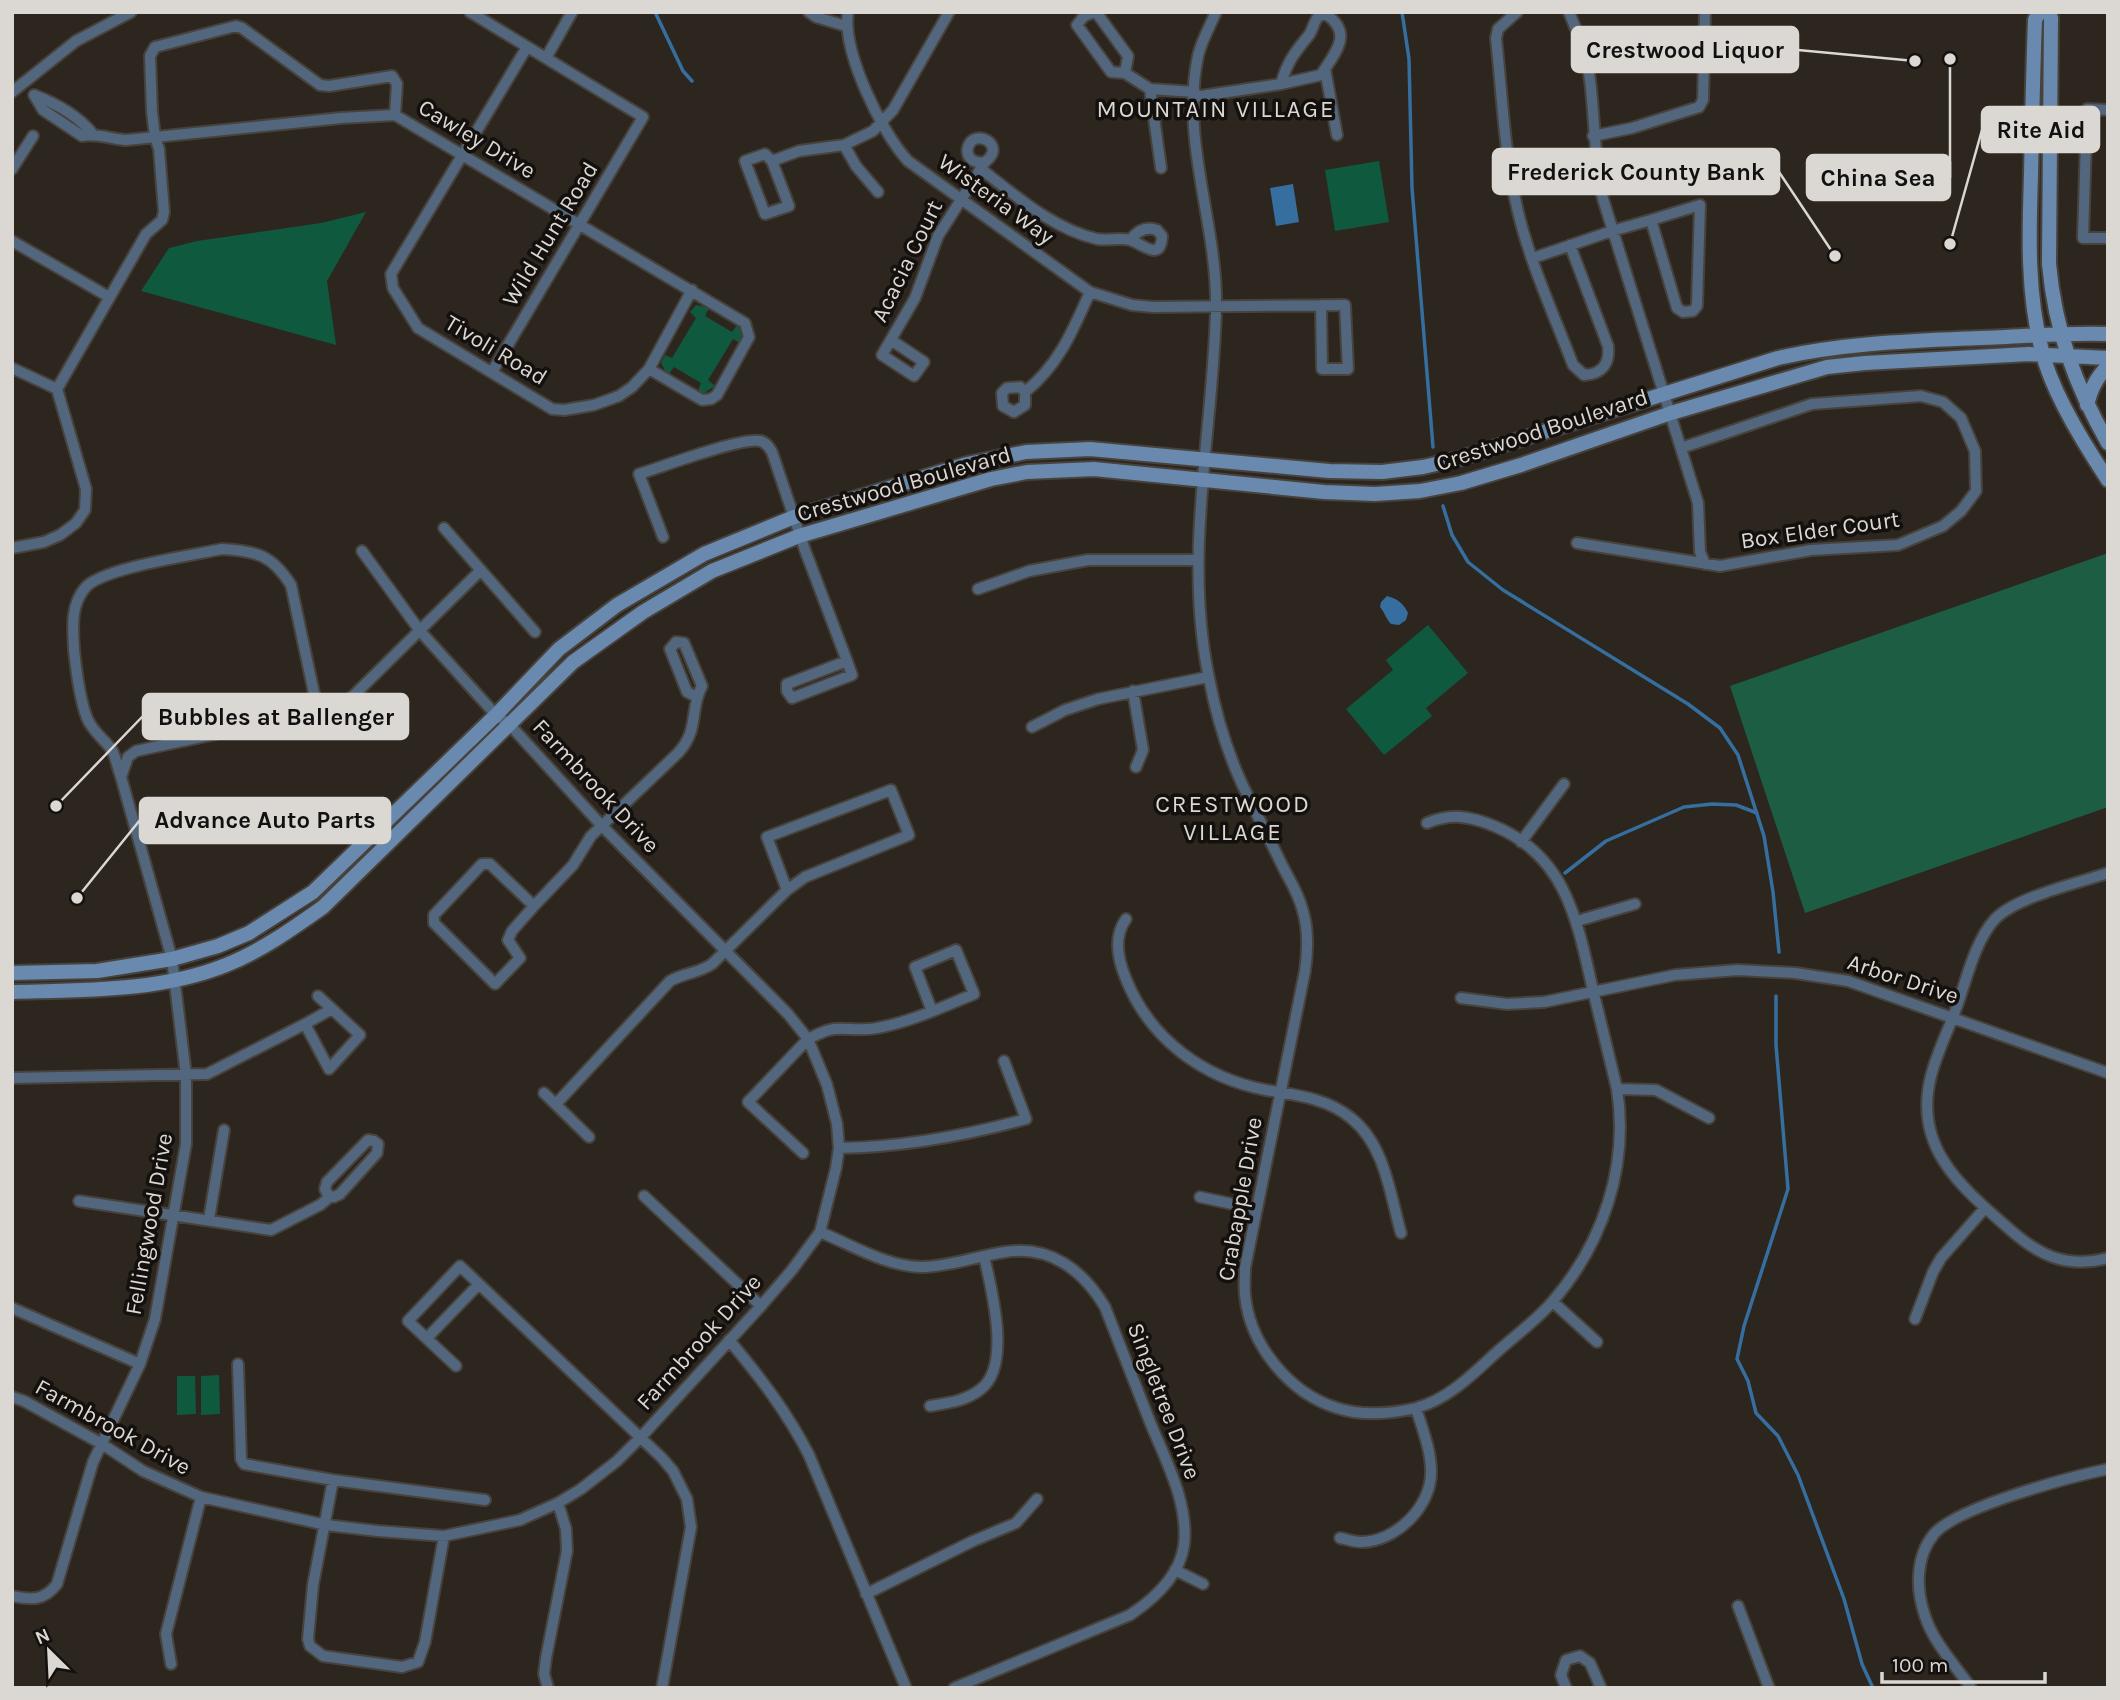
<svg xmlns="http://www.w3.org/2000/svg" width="2120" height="1700" viewBox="0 0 2120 1700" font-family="Karla,sans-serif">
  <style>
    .green { fill: #0f5a3f }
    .forest { fill: #1d5d44 }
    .water { fill: #366e9f }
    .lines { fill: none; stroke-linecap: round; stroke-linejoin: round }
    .stream { stroke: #366e9f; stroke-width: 3.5 }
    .street-casing { stroke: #48423c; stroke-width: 14 }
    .secondary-casing { stroke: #48423c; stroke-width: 18 }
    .street { stroke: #52667d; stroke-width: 10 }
    .secondary { stroke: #6a89ae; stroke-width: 14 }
    .labels { text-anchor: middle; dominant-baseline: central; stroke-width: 7; stroke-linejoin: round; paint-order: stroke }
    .street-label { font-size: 23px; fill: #dbd7d3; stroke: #13100d }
    .neighbourhood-label { font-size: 24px; letter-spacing: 2px; fill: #dbd7d3; stroke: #13100d }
    .leader { fill: none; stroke: #dbd7d3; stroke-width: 2.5 }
    .callout-dot { fill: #dbd7d3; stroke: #13100d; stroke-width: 2.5 }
    .callout { fill: #dbd7d3; stroke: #dbd7d3; stroke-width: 2.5 }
    .callout-label { font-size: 24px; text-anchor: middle; font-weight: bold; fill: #111 }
  </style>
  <rect width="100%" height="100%" fill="#2c261f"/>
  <path class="green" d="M1379,161L1389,222L1335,231L1325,170Z
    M366,212L327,281L336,345L141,291L169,248L197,241L321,223Z
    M696,305L709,308L705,316L732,332L737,325L743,332L740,343L733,339L708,380L715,386L704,393L698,391L701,383L674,367L669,374H667L661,363L665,355L672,358L696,318L690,312Z
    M1428,625L1468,673L1426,708L1432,716L1384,755L1346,709L1393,670L1386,660Z
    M219,1375L220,1414L201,1415V1376Z
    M177,1376H195L196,1414L177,1415Z"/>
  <path class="forest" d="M2108,553V807L1805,913L1730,686Z"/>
  <path class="water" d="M1293,184L1299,222L1276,226L1270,188Z
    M1387,596C1398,599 1403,603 1408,613L1406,620L1399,625L1391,624C1386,619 1385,613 1380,607L1381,602Z"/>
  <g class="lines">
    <path class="stream" d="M655,12L683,71L692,81
      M1402,12L1409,59L1412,188L1433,447
      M1443,506L1452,535L1468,562L1503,590L1688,704L1720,728L1738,755L1764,836L1773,892L1779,952
      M1565,873L1606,841L1684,807L1712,804L1736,805L1757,813
      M1776,996V1045L1788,1189L1744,1326L1737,1359L1748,1381L1756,1413L1778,1436L1798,1475L1844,1599L1862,1664L1873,1688"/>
    <defs>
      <path id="street" d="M470,12L643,117L492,372
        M809,12L816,17L846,26
        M848,12C842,51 881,132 908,161L1090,292L1132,305L1153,307L1345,305L1348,369H1322L1321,305
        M1094,12L1084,16L1077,25L1111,72L1125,73L1150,89L1195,92
        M1096,12L1128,56L1125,73
        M1216,12C1210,26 1201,42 1198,56C1180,141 1218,225 1216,309C1213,433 1183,555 1209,678C1216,715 1227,751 1242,784C1255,811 1269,838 1282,865C1289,879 1298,893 1302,908C1309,929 1308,950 1305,971L1245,1268C1245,1277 1244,1286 1245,1295C1250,1345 1289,1393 1337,1408C1361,1416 1391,1414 1416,1408C1449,1399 1474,1373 1498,1351C1516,1335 1538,1319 1553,1301C1603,1243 1629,1166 1617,1089C1609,1055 1600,1020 1592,986C1577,919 1565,855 1494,826C1470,816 1451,813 1427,823
        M1517,12L1498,29L1496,38C1502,93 1504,149 1516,203C1528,259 1553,312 1573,365L1584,375C1602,374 1610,364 1608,346L1570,245
        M1569,12C1578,34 1587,56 1590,80C1595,120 1594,159 1603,199L1698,503L1700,552L1705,564
        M1320,15H1327C1354,34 1334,54 1321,75L1281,84C1287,62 1295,52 1309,35C1314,28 1313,21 1320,15Z
        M527,47L391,274L393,288L418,328L552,409L564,410L594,405L619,396L632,387L649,369L692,290
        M546,58L572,12
        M1325,69L1337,135
        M1150,89L1161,168
        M12,92L76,41L131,12
        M1194,97L1281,84
        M2108,110L2087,109L2083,238H2108
        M92,133C78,116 55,103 34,95L43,110L82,136C96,133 111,139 126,140L341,118L395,115L745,323L749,337L717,395L711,399L702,400L649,369
        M1593,136L1632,128L1699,107L1703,100L1705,12
        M844,145L856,166L878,192
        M772,161L765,154L745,161L765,214L789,206L772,161L799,151L844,145L873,131L893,110L949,12
        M12,169L33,136
        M981,169C1016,196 1053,229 1097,239C1108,241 1120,237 1130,240C1141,243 1161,263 1162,236L1157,230C1146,226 1137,231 1130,240
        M12,241L109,297
        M1533,258L1612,231L1651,220L1677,308L1683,312L1693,311L1697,306L1700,205L1651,220
        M891,340L924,362L914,376L882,355L915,298L938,236L985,162C976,164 965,159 968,147C974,127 1008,145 985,162
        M12,368L57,389L86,489L85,510L76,523L60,535L44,542L12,548
        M57,389L146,234L162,220L164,212L159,149L155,137L152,112L150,56L155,47L236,26L242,28L320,85L329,86L392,76L397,84L395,115
        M1025,392L1020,387L1007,388L1002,393L1003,406L1014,412L1025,405V392C1059,365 1073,330 1090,292
        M444,528L535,632
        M663,537L639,474C662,467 741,437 760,441C766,442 769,447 772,452L805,550L847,661L852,675L792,698L787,691V684L847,661
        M1577,543L1720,566L1811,550L1898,545L1943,526L1961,511L1976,491L1975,451L1961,418L1943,402L1921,396L1812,404L1681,448
        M222,549C257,551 272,555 291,585L318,712L136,751L128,757L121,777C118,769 116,759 113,752C107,741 93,733 87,718C80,700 76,669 74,650C73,629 70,606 85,588C101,568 194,555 222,549Z
        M978,589L1029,571L1088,560H1197
        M1133,691L1143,750L1136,767
        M349,700L481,570
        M1032,727L1065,710L1098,699L1208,677
        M1521,842L1564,784
        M482,864H490L534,906L512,931L508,940L520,958L495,984L434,923V915Z
        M2108,873C2078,883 2016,897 1995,919C1975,941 1967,978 1957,1006C1949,1029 1937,1052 1931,1076C1913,1146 1959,1185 2007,1227C2038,1255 2065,1269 2108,1258
        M534,906L573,865L591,836L678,753C700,729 689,710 702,686L684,643L676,642L670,649L687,692L697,697
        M1126,919C1113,937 1118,960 1126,979C1150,1039 1203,1078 1266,1090C1296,1095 1327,1098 1351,1118C1385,1145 1390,1194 1401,1233
        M1577,921L1635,904
        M318,996L332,1009
        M1461,998L1507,1004L1544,1002L1675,975L1738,970L1795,973L1848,981L2108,1073
        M332,1009L360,1035L329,1069L305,1024Z
        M12,1078L207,1074L305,1024
        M1617,1089L1656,1090L1709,1118
        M544,1093L589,1137
        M556,1104L670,981C684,973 699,973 712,964L787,890L805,877L909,835L891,790L767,837L787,890
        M368,1140L374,1141L378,1144L377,1153L340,1194L334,1197L328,1195L325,1189L327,1182Z
        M839,1148C904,1147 964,1136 1026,1119L1004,1061
        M803,1153L748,1102L808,1039C816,1035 825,1030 834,1029C848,1028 862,1031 877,1028C911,1022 942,1007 974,994L956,950L915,967L932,1011
        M644,1196L761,1306
        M1200,1197L1256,1209
        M79,1201L271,1230L320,1205L331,1196
        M209,1219L224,1130
        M820,1232C852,1245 885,1266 921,1267C948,1267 977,1256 1005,1252C1050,1245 1083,1270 1105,1307C1120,1345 1135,1384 1150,1422C1165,1459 1189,1503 1184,1545C1180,1575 1154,1599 1130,1615L954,1688
        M1553,1302L1597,1342
        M12,1308L140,1364
        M1915,1319L1933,1272L1941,1258L1985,1208
        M427,1338L479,1284
        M729,1340C760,1377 787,1412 809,1455L906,1688
        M238,1364L241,1459L244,1464L333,1480L485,1500
        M456,1366L408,1321L460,1266L662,1458L673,1471L687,1499L691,1527L662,1688
        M12,1397L24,1401L102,1444L143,1471L201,1497L326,1525L378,1531L444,1536L520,1520L558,1503L581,1489L617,1461L641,1437L761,1306L792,1270L820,1232L836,1168L839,1148L837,1124L827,1085L808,1039L788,1014L602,826L510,725L496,715L420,631L362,551
        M930,1406C948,1403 966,1401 981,1389C1012,1365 991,1288 984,1256
        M333,1480L313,1585L308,1639L310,1646L323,1656L402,1667L418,1662L425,1642L444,1536
        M1340,1538C1346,1539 1354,1542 1361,1542C1396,1542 1432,1506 1431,1471C1431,1450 1422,1428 1416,1408
        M1175,1570L1203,1584
        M866,1594L973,1541L1016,1523L1037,1499
        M12,1596C31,1600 44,1601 57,1584L93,1462L140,1364L155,1319L186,1144V1075L172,959L121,777
        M1738,1606L1769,1688
        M171,1664L166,1634L201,1497
        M548,1688L544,1674L546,1658L567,1551L566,1529L558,1503
        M1566,1688L1561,1675L1566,1660L1580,1656L1590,1663L1601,1688
        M1971,1688C1956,1666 1933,1642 1925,1616C1916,1590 1915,1557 1934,1534C1957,1507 2070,1477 2108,1469"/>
      <path id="secondary" d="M2039,12L2035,20C2033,72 2032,124 2031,175C2029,234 2027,294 2042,351C2052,393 2084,444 2108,480
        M2048,12L2051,18L2049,264C2055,330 2075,385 2108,443
        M2087,405C2091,389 2096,378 2108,366
        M12,973L97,971L172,959L218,946L249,933L313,892L496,715L559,649L617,605L704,554L794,517L967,464L1026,452L1090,449L1329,471L1382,472L1423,467L1458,459L1778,358C1845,343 1912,341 1980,338C2023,337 2065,332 2108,334
        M12,992C82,990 159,992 226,965C261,951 292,929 323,907L573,662L643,612L712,571L799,536L991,479L1027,472L1094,469L1324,492L1375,494L1420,491L1461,483L1521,465L1671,413L1827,367L1865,363L2029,354L2108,358"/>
    </defs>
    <use href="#street" class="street-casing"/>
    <use href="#secondary" class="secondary-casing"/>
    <use href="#street" class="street"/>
    <use href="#secondary" class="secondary"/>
  </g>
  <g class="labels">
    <g class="street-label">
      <text transform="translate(477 139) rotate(31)">Cawley Drive</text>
      <text transform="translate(996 199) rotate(36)">Wisteria Way</text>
      <text transform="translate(550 234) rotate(-59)">Wild Hunt Road</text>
      <text transform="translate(907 261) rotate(-64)">Acacia Court</text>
      <text transform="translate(496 350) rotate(31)">Tivoli Road</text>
      <text transform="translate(1542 430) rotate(-18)">Crestwood Boulevard</text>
      <text transform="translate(904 484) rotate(-16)">Crestwood Boulevard</text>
      <text transform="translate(1820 530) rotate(-8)">Box Elder Court</text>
      <text transform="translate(596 786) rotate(47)">Farmbrook Drive</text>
      <text transform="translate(1903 979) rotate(18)">Arbor Drive</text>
      <text transform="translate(1240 1199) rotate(-80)">Crabapple Drive</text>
      <text transform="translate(149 1224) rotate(-80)">Fellingwood Drive</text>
      <text transform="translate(699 1342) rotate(-48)">Farmbrook Drive</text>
      <text transform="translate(1164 1401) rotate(69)">Singletree Drive</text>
      <text transform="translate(113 1427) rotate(29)">Farmbrook Drive</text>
    </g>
    <g class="neighbourhood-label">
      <text x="1216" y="109">MOUNTAIN VILLAGE</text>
      <text x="1233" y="804">CRESTWOOD<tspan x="1233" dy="28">VILLAGE</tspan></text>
    </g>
  </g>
  <path class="leader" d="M1915 61L1798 50M1950 244L1982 130M1835 256L1779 172M1950 59L1950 178M56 806L143 716M77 898L140 820"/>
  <g class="callout-dot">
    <circle cx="1915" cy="61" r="7"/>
    <circle cx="1950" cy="244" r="7"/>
    <circle cx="1835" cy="256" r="7"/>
    <circle cx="1950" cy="59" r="7"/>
    <circle cx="56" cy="806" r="7"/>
    <circle cx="77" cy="898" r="7"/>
  </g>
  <g class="callout">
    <rect x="1572" y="27" width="226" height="45" rx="7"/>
    <rect x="1982" y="107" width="117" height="45" rx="7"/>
    <rect x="1493" y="149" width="286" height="45" rx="7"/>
    <rect x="1807" y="155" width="143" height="45" rx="7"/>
    <rect x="143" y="694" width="265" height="45" rx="7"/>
    <rect x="140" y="798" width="250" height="45" rx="7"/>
  </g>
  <g class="callout-label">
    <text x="1685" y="58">Crestwood Liquor</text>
    <text x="2041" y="138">Rite Aid</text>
    <text x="1636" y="180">Frederick County Bank</text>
    <text x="1878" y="186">China Sea</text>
    <text x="276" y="725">Bubbles at Ballenger</text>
    <text x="265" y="828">Advance Auto Parts</text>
  </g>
  <rect width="2120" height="1700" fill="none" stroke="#dbd7d3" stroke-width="28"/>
  <g transform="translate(49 1651) rotate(336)" stroke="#13100d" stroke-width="5" paint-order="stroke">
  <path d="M0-5L12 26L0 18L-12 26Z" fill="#dbd7d3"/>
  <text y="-10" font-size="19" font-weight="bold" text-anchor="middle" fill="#dbd7d3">N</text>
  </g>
  <path d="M1882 1672v10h163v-10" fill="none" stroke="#dbd7d3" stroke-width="3.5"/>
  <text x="1892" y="1672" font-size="21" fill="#dbd7d3" stroke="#13100d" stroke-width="5" paint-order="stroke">100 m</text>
</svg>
